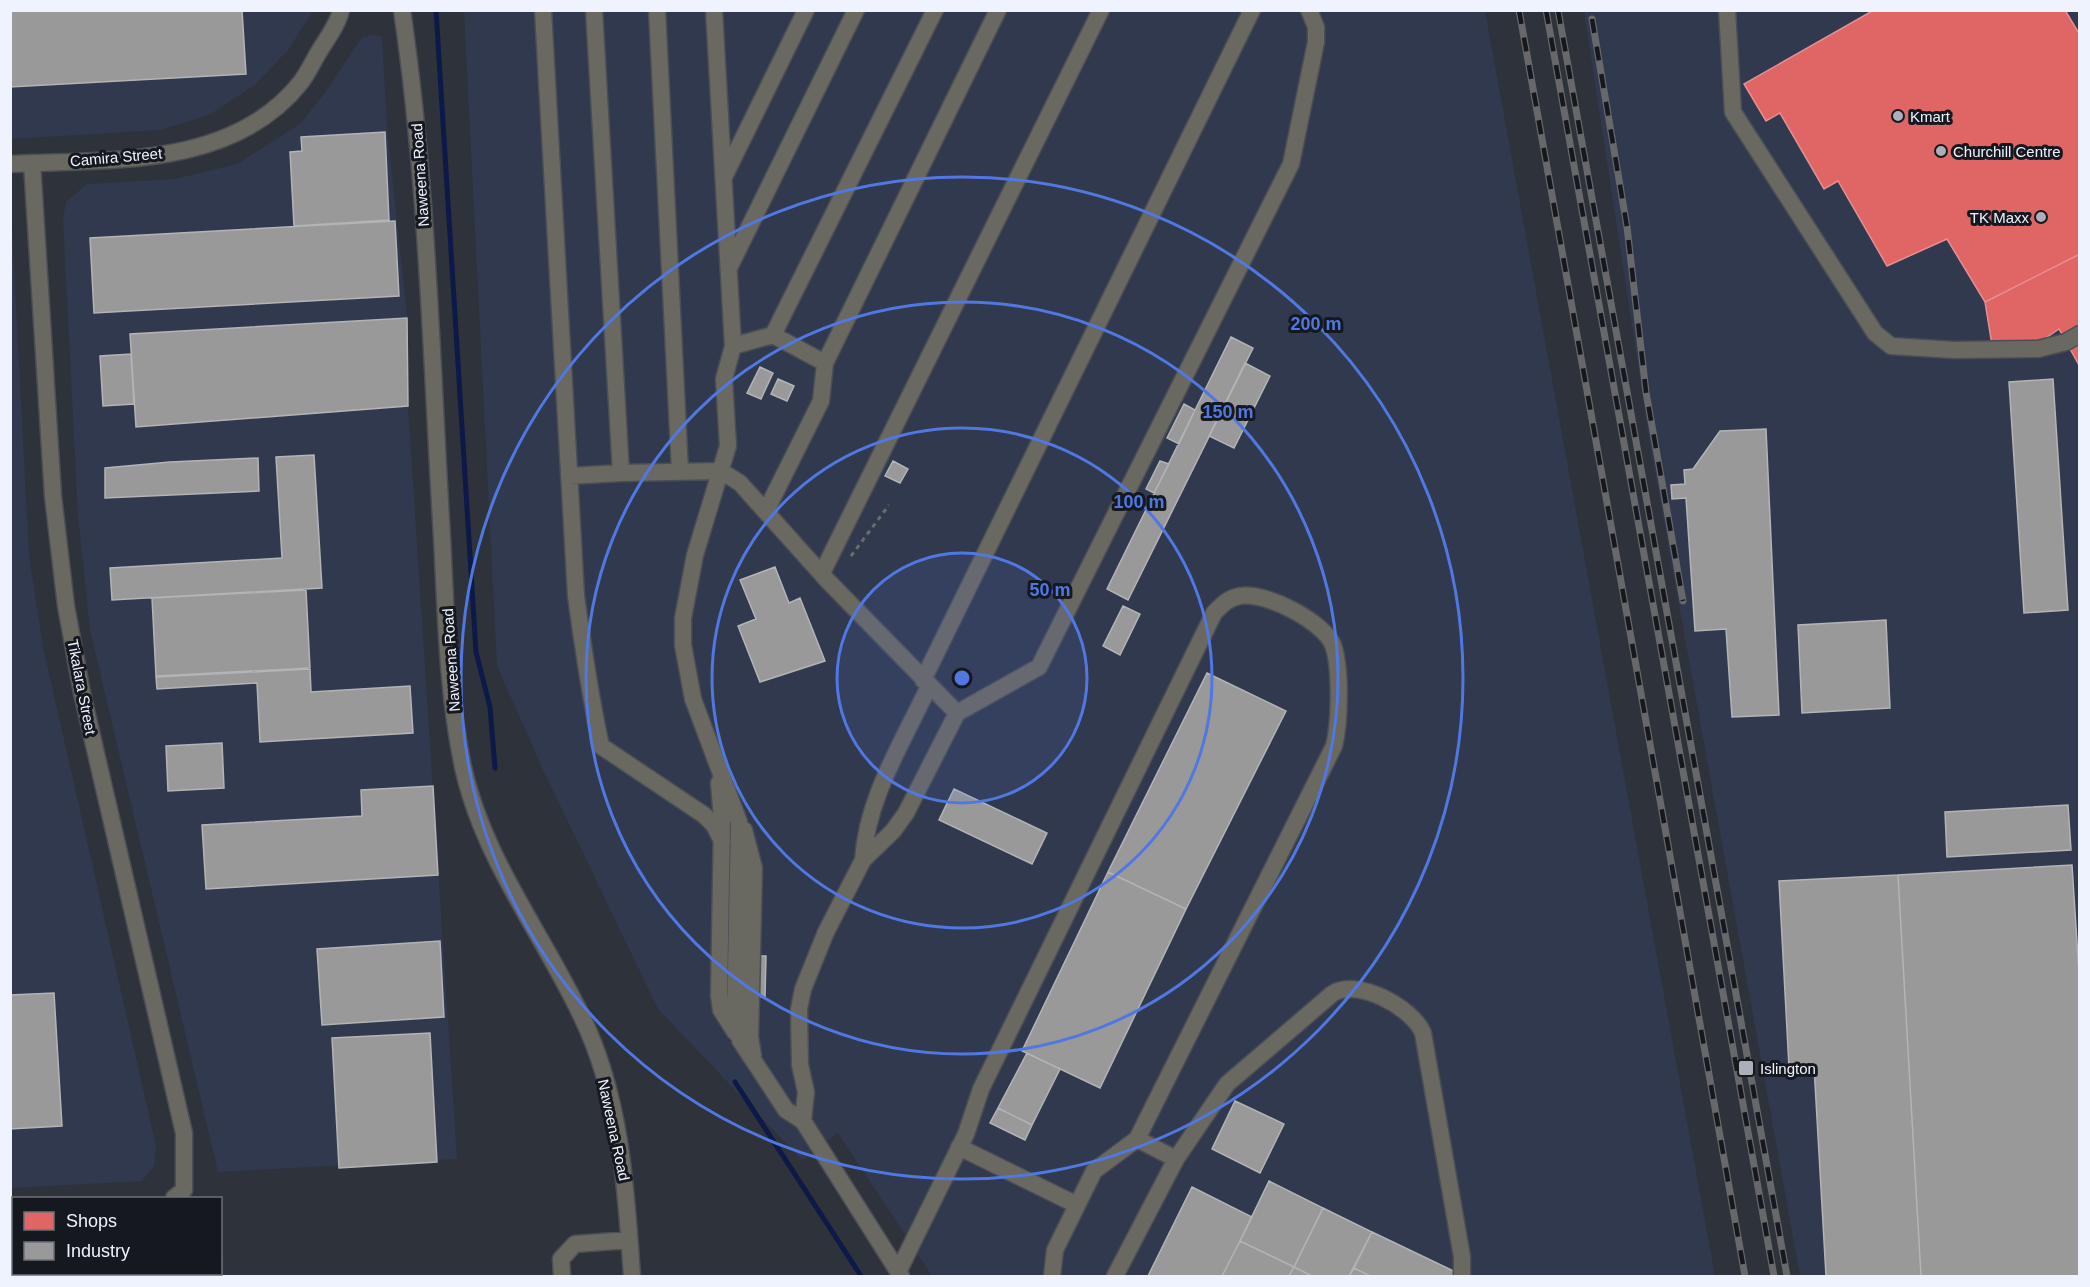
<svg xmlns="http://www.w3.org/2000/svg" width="2090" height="1287" viewBox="0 0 2090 1287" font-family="Arial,sans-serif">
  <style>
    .built { fill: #30394d }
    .shops { fill: #e06666; stroke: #e49093; stroke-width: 1.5 }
    .industry { fill: #999; stroke: #b2b4b7; stroke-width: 1.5 }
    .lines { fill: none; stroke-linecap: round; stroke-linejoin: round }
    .stream { stroke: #0d1a48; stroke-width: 5 }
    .minor-casing { stroke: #4a4e55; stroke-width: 19 }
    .path { stroke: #6b6d6c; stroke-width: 3; stroke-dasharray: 4.5 4.5; stroke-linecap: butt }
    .minor { stroke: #696861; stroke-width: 16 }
    .rail-casing { stroke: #67686a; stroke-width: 7 }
    .rail { stroke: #15181f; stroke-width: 4.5; stroke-dasharray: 14; stroke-linecap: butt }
    .ring { fill: none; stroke: #5177e1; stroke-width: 3 }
    .poi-dot { fill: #abafb9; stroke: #15181f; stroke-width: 2 }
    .labels { text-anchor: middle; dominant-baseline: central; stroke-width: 6; stroke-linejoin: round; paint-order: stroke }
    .poi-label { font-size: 15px; fill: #eef3fd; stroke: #15181f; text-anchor: start }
    .street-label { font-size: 15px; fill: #eef3fd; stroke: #15181f }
    .centre { fill: #5177e1; stroke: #15181f; stroke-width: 3 }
    .ring-label { font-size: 18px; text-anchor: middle; font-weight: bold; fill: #5177e1; stroke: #15181f; stroke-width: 6; stroke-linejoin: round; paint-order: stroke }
  </style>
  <rect width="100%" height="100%" fill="#2e323b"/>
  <path class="built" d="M11,11H313L288,50L255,85L209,115L160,130L11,139Z
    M464,11H1485L1715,1276H932L838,1133L802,1160L658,1009L544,772L497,666Z
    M1584,11H2079V1276H1800L1650,444Z
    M374,35L382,37L387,127L407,316L408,406L457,1159L218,1172L90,630L78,516L63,219L66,202L87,184L175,179L237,164L300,124L327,90L362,37Z
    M11,209L29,556L43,647L156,1146L154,1166L142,1181L11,1188Z
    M220,1230L224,1276H11L10,1241H13L14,1274H220Z"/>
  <path class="shops" d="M1874,10H2065L2080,35V254L1985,302L1947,239L1887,266L1838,181L1824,189L1780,113L1766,121L1744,84Z
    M2080,254V367L2059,329L2037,344L1992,345L1985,302Z"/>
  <path class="industry" d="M10,10H242L246,74L10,87Z
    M385,132L389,220L294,226L290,152L302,151L301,137Z
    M395,221L399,296L94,313L90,238Z
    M407,318L408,406L136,427L130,334Z
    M1231,337L1253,348L1128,600L1107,589Z
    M131,354L134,404L103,406L100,356Z
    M1245,363L1270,376L1234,448L1209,436Z
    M760,367L773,373L761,399L747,393Z
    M778,379L794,386L787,401L771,394Z
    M2053,379L2068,610L2024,613L2009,382Z
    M1184,404L1195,410L1179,444L1167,438Z
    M1766,429L1779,715L1732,717L1726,629L1695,631L1686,498L1672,499L1671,485L1685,484L1684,470L1693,469L1720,431Z
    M314,455L322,588L112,600L110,568L282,558L276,457Z
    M258,458L259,491L105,498V468L170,462Z
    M893,461L908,469L900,483L885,476Z
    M1160,461L1169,464L1154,493L1146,489Z
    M775,567L789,603L800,598L825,661L760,682L738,626L756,619L740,580Z
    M306,590L310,668L156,676L152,598Z
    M1123,606L1140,614L1120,655L1103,646Z
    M1886,620L1890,708L1802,713L1798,625Z
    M310,669L311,692L410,686L413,733L260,742L257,683L157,689L156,677Z
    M1207,673L1286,711L1186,909L1108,872Z
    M222,743L224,788L168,791L166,746Z
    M433,786L438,875L206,889L202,825L362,816L361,790Z
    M954,789L1047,833L1032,864L939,820Z
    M2068,805L2071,850L1947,857L1945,812Z
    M2072,865L2080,989V1276H1921L1898,875Z
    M1108,872L1186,909L1100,1088L1022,1051Z
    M1898,875L1921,1276H1826L1814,1066L1789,1067L1779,881Z
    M440,941L444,1017L322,1025L317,949Z
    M759,956H766L765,997H758Z
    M54,993L62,1126L10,1129V995Z
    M430,1033L437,1162L339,1168L332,1038Z
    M1027,1053L1060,1069L1032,1125L998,1108Z
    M1235,1101L1284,1124L1260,1173L1212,1149Z
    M998,1108L1032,1125L1025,1140L990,1123Z
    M1269,1181L1323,1208L1294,1267L1240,1241Z
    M1192,1187L1252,1217L1240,1241L1222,1276H1148Z
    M1323,1208L1372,1232L1349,1276H1312L1294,1267Z
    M1372,1232L1464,1276H1370L1354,1268Z
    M1240,1241L1294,1267L1289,1276H1222Z
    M10,1267H14V1274H63L64,1276H10Z
    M1294,1267L1312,1276H1289Z
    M1354,1268L1370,1276H1349Z
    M102,1274H143V1276H102Z"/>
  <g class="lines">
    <path class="stream" d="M436,10L476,652L490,707L495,768
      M735,1082L861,1276"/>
    <defs>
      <path id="minor" d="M402,10C427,179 431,350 441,520C446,602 446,687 463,767C483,858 542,933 581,1015C621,1096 626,1188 632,1276
        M543,10L576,596C583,647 590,696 601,746L704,815L714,825L722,841
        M657,10L680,471
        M714,10L733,346L724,379L728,446L695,555L683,618V645L693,699L739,822L735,1022L740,1040L786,1110L803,1121L901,1276
        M1727,10L1733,112L1875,333L1891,346L1954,350L2038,349L2066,342L2080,334
        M32,163L53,496L66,606L82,693L184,1133V1190L174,1198
        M10,164C108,159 233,169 301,82C307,74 312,64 317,55C325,41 338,25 341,10
        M724,177L806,10
        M729,268L856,10
        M773,335L825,363
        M733,346L773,335L935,10
        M621,473L721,471L740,483L827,580L957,713
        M569,476L621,473L594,10
        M766,511L821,401L825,363L998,10
        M822,573L1101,10
        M923,680L1252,10
        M719,783L722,820L719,996L721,1010L735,1032
        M744,830L754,868L750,1037L753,1055
        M863,860C867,797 903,742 929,686
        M803,1121L806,1092L800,1065L799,1009L803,989L826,932L863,860L893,831L906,813L957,713L1039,667L1291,164L1316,42V27L1309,10
        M1137,1139L1176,1159
        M959,1147L1077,1205
        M10,1217H14
        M898,1272L966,1134L981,1089L1214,613C1222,605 1228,598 1240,596C1265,591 1324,622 1333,645C1341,668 1340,722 1334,746L1137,1139L1094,1171L1055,1250L1052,1276
        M562,1276L561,1259L575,1244L629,1240
        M1115,1276L1176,1159L1227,1084L1332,994C1357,977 1413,1008 1423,1033L1462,1257V1274"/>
    </defs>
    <use href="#minor" class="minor-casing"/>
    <path class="path" d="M851,556L889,505"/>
    <use href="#minor" class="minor"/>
    <defs>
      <path id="rail" d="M1519,10L1745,1276
        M1546,10L1774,1276
        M1558,10L1787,1276
        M1592,19L1627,227L1646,392L1683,601"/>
    </defs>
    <use href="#rail" class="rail-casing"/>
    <use href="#rail" class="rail"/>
  </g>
  <circle cx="962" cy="678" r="125" fill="#5177e1" fill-opacity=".12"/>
  <g class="ring">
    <circle cx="962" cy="678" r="125"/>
    <circle cx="962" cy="678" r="250"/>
    <circle cx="962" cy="678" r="376"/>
    <circle cx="962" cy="678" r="501"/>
  </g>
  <g class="poi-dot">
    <circle cx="1898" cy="116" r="6"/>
    <circle cx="1941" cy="151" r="6"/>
    <circle cx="2041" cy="217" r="6"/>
    <rect x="1738" y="1060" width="16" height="16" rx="3"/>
  </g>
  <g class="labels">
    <g class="poi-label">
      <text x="1910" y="116">Kmart</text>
      <text x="1953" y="151">Churchill Centre</text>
      <text x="2029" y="217" text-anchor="end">TK Maxx</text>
      <text x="1760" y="1068">Islington</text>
    </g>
    <g class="street-label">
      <text transform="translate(116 157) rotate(-5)">Camira Street</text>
      <text transform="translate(420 175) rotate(-94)">Naweena Road</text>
      <text transform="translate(451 660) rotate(-94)">Naweena Road</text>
      <text transform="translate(82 687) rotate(79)">Tikalara Street</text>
      <text transform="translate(614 1130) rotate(78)">Naweena Road</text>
    </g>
  </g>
  <circle cx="962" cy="678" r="9" class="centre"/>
  <g class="ring-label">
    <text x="1316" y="330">200 m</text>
    <text x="1228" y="418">150 m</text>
    <text x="1139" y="508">100 m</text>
    <text x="1050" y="596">50 m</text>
  </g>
  <rect width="2090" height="1287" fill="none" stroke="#eef3fd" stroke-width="24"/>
  <rect x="12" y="1197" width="210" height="78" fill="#15181f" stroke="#6c7078" stroke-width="1.5"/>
  <rect x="24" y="1212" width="30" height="18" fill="#e06666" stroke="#6c7078" stroke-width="1.5"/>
  <text x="66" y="1227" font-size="18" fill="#eef3fd">Shops</text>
  <rect x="24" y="1242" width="30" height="18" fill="#999999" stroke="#6c7078" stroke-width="1.5"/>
  <text x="66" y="1257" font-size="18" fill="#eef3fd">Industry</text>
</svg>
